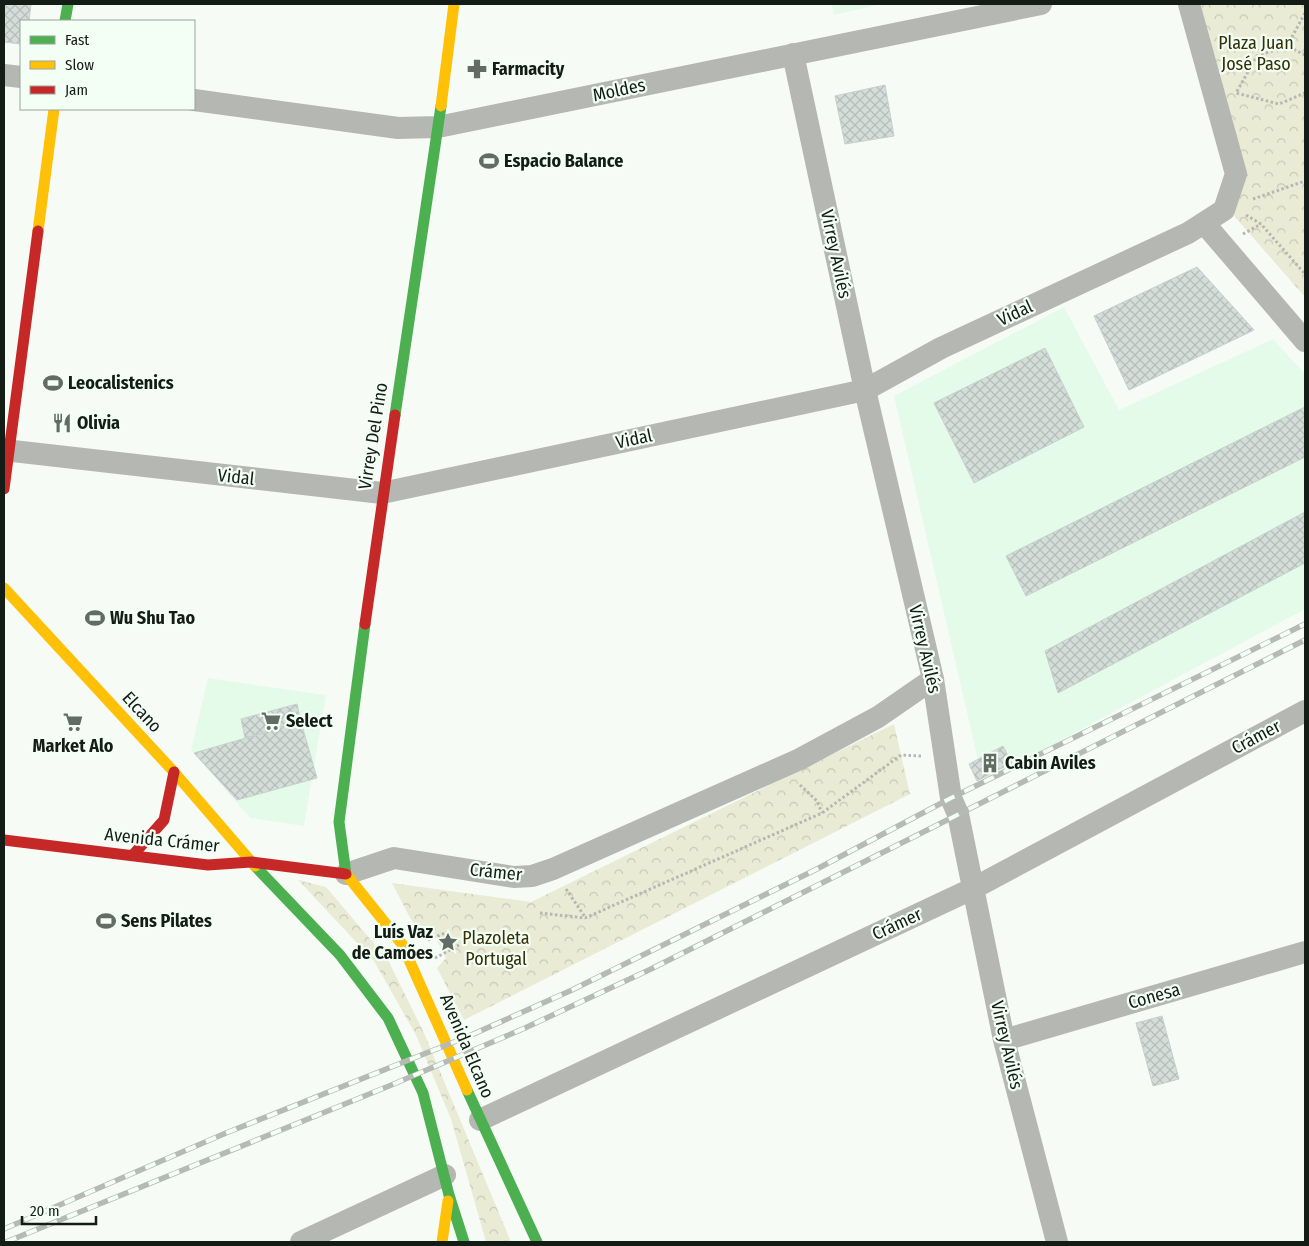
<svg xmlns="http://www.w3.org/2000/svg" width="1309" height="1246" viewBox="0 0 1309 1246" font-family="'Fira Sans Condensed',sans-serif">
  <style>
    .built { fill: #e4fbea }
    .park { fill: url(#park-crowns) }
    .building { fill: url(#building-cross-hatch); stroke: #c7d0cc }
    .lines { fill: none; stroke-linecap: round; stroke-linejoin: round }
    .path { stroke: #b5b7b4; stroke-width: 3; stroke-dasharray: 2.5 2.5; stroke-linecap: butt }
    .street { stroke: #b5b7b3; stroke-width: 22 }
    .fast { stroke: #4caf50; stroke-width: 11 }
    .slow { stroke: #ffc107; stroke-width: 11 }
    .jam { stroke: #c62828; stroke-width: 11 }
    .rail-casing { stroke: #b5bab5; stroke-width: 5.5 }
    .rail { stroke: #f3fef5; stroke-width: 4; stroke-dasharray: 11; stroke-linecap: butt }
    .labels { text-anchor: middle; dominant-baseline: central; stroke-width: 4.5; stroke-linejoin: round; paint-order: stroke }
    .park-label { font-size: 18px; fill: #343108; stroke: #f3fef5 }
    .poi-label { font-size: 18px; font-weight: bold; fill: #131d16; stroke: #f3fef5; text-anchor: start }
    .street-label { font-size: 18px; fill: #131d16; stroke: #f3fef5 }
  </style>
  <defs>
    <pattern id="park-crowns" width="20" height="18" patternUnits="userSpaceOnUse" patternTransform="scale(1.25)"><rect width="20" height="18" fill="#eaebd5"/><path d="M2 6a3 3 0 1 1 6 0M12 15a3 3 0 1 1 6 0" fill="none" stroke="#c8c9b6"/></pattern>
    <pattern id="building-cross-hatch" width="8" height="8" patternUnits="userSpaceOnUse" patternTransform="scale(1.25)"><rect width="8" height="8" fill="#d4ded9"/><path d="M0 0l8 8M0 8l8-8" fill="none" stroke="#b5beba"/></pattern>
  </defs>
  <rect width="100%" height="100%" fill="#f6fbf6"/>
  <path class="built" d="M832,4H882L834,15Z
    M1064,307L1119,410L1273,339L1305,374V609L983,782L894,396Z
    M208,678L326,695L304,826L250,818L191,750Z"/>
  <path class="park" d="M1189,4H1305V297L1235,217L1224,210L1236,174Z
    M894,724L910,794L464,1020L437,968L446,958L432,931L419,935L392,883L531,902Z
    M298,880L326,887L388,960L424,1033L511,1242H486L451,1119L416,1035L374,961Z"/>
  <path class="building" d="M5,4H31L29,21H21V44L4,42Z
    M885,85L894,136L845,144L835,96Z
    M1197,267L1254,330L1129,390L1094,316Z
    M1045,348L1084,427L974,483L934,403Z
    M1305,407V457L1026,596L1006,556Z
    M1305,512V563L1058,693L1045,651Z
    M297,704L301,722L245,738L241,719Z
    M301,722L317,778L237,800L194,753Z
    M1003,746L1012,763L977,781L969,764Z
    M1162,1016L1179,1079L1153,1086L1136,1023Z"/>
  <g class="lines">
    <path class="path" d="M1287,46L1305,13
      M1305,55L1287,46L1257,56L1236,93L1279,104L1305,93
      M1253,199L1305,181
      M1246,215L1261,224L1305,274
      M1243,234L1261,224
      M800,785L817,801L822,813
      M566,889L585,917
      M540,913L585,918L822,813L901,755L921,756
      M428,940L450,931
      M435,958L459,945"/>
    <path class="street" d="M793,54L865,390L933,679L951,798L958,814L1004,1040L1057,1242
      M4,75L21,77
      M194,100L398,128L438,127L1041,4
      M1204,223L1305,341
      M4,450L382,493L865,390L941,348L1188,233L1224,210L1236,174L1189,4
      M346,874L394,858L514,877L532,876L553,869L800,759L878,717L933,679
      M1004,1040L1305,952
      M480,1120L974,888L1305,711
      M301,1242L445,1175"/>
    <path class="fast" d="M65,21L68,4
      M395,415L441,106
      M255,866L340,955L388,1018L423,1093L449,1195L464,1242
      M346,874L339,822L365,624
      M467,1090L537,1242"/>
    <path class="slow" d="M441,106L454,4
      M38,231L54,109
      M4,588L174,772L255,866
      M346,874L402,944L467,1090
      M442,1242L448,1201"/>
    <path class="jam" d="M4,489L38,231
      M365,624L395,415
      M4,840L208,865L251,862L346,874
      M133,855L164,820L174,772"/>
    <defs>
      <path id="rail" d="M4,1229L226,1133L469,1036L572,990L815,870L951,798L1305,624
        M6,1242L389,1086L525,1028L651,969L1305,640"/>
    </defs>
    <use href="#rail" class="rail-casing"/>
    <use href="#rail" class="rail"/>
  </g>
  <defs>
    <symbol id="pharmacy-bare" viewBox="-9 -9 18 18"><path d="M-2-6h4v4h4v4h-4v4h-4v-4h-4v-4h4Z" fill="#626b64" stroke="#f3fef5" stroke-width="2.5" paint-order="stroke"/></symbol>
    <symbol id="stadium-bare" viewBox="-9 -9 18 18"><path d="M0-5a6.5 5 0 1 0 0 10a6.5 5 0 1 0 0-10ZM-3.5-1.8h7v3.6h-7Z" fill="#626b64" stroke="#f3fef5" stroke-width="2.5" paint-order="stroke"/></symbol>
    <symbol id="restaurant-bare" viewBox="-9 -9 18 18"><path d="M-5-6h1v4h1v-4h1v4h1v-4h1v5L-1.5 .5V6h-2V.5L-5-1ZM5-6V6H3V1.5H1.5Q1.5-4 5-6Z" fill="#626b64" stroke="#f3fef5" stroke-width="2.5" paint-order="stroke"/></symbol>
    <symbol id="supermarket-bare" viewBox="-9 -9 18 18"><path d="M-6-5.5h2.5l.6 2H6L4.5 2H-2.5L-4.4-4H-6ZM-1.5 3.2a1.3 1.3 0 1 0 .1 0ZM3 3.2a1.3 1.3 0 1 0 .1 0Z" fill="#626b64" stroke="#f3fef5" stroke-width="2.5" paint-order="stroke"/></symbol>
    <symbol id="building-bare" viewBox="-9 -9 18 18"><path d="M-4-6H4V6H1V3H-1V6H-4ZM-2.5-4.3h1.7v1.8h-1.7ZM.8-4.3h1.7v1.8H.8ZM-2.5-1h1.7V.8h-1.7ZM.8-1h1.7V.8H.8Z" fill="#626b64" stroke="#f3fef5" stroke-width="2.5" paint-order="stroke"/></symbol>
    <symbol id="sight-bare" viewBox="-9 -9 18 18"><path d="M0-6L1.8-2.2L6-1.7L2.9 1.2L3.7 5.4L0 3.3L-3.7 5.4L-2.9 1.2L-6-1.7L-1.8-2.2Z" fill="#626b64" stroke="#f3fef5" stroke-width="2.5" paint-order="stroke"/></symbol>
  </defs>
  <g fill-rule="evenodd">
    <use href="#pharmacy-bare" x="463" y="55" width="28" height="28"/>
    <use href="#stadium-bare" x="475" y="147" width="28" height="28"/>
    <use href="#stadium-bare" x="39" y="369" width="28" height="28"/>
    <use href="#restaurant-bare" x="48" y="409" width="28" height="28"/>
    <use href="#stadium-bare" x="81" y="604" width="28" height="28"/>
    <use href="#supermarket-bare" x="257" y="707" width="28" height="28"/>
    <use href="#supermarket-bare" x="59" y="708" width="28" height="28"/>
    <use href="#building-bare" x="976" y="749" width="28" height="28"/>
    <use href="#stadium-bare" x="92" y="907" width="28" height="28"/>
    <use href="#sight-bare" x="434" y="928" width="28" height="28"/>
  </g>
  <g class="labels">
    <g class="park-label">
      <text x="1256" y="43">Plaza Juan<tspan x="1256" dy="21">José Paso</tspan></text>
      <text x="496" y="938">Plazoleta<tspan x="496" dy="21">Portugal</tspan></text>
    </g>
    <g class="poi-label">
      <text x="492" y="69">Farmacity</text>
      <text x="504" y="161">Espacio Balance</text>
      <text x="68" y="383">Leocalistenics</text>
      <text x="77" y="423">Olivia</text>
      <text x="110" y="618">Wu Shu Tao</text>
      <text x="286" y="721">Select</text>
      <text x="73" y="746" text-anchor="middle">Market Alo</text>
      <text x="1005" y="763">Cabin Aviles</text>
      <text x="121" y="921">Sens Pilates</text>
      <text x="433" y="932" text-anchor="end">Luís Vaz<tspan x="433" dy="21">de Camões</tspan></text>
    </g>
    <g class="street-label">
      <text transform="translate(619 90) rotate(-12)">Moldes</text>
      <text transform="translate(836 254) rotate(78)">Virrey Avilés</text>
      <text transform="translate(1015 313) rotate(-25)">Vidal</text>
      <text transform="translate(373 436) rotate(-81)">Virrey Del Pino</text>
      <text transform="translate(634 439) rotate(-12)">Vidal</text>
      <text transform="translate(236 477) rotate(6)">Vidal</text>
      <text transform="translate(925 649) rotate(77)">Virrey Avilés</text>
      <text transform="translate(142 712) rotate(47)">Elcano</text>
      <text transform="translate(1256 737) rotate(-28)">Crámer</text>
      <text transform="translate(162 840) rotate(6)">Avenida Crámer</text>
      <text transform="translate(496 872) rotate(6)">Crámer</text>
      <text transform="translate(897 924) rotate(-25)">Crámer</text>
      <text transform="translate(1154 996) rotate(-16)">Conesa</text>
      <text transform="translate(1007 1045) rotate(77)">Virrey Avilés</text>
      <text transform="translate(467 1046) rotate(67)">Avenida Elcano</text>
    </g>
  </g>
  <rect width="1309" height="1246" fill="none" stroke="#131d16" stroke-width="10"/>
  <rect x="20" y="20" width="175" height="90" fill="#f3fef5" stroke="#99a49c"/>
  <rect x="30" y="36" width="25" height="8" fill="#4caf50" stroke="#99a49c"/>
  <text x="65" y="45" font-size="15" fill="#131d16">Fast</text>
  <rect x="30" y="61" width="25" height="8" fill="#ffc107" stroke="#99a49c"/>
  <text x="65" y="70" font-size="15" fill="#131d16">Slow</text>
  <rect x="30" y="86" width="25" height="8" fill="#c62828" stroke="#99a49c"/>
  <text x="65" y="95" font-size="15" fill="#131d16">Jam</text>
  <path d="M22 1216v8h74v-8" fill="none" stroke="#131d16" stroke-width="2.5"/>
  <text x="30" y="1216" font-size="15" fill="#131d16" stroke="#f3fef5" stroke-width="4" paint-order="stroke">20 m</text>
</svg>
